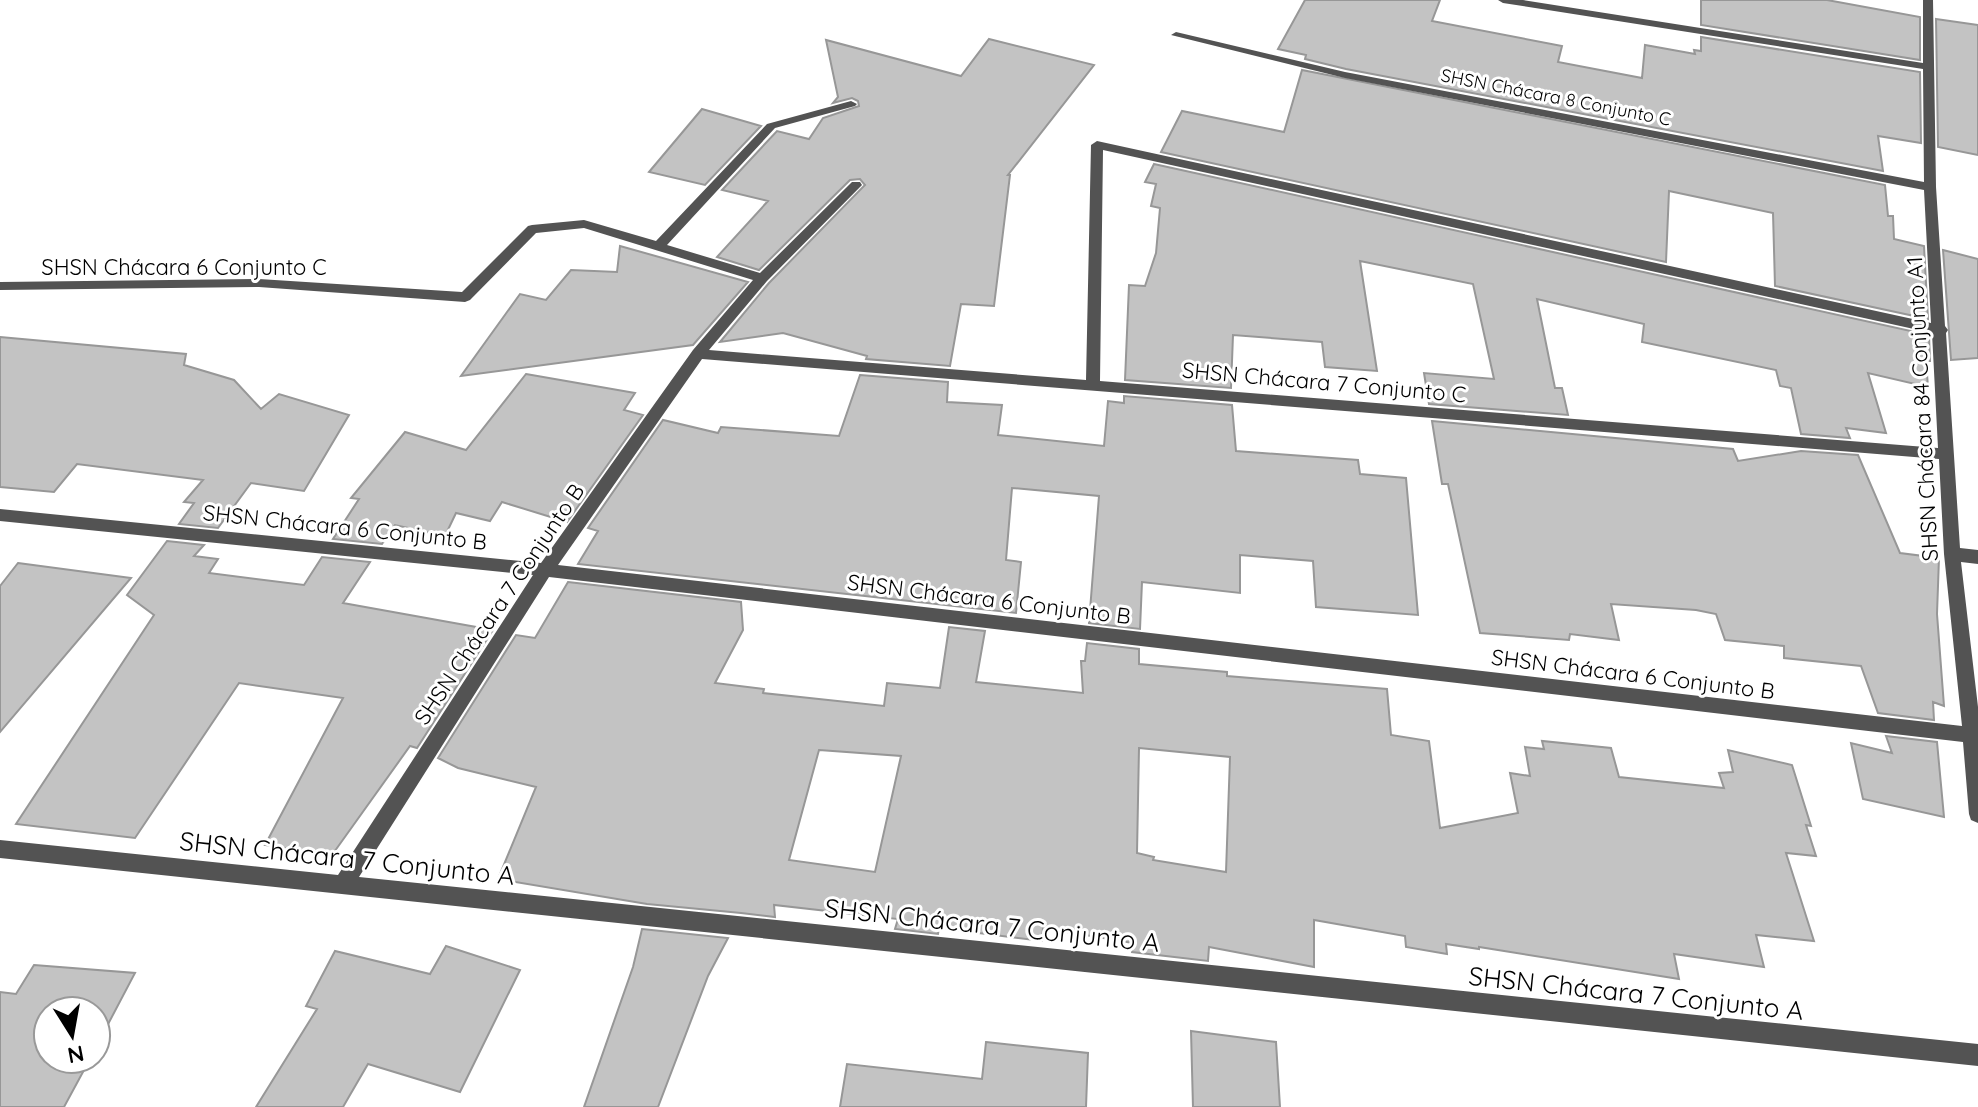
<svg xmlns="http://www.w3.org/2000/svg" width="1978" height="1107" viewBox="0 0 1978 1107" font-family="Quicksand,sans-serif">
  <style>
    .building { fill: #c3c3c3; stroke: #979797; stroke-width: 2; fill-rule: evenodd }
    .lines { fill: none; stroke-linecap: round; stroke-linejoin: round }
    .minor { fill: #535353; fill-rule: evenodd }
    .labels { text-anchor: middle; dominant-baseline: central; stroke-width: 6; stroke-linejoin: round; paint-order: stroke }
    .far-street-label { font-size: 18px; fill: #000; stroke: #fff }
    .street-label { font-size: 22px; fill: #000; stroke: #fff }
    .near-street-label { font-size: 26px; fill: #000; stroke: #fff }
  </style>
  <rect width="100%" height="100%" fill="#fff"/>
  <path class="building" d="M1305,0H1440L1432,21L1562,46L1558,62L1642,78L1645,45L1695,54L1694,50L1701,51V37L1920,72L1921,143L1878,136L1883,171L1346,69L1305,59L1306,55L1278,49Z
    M1701,0H1827L1920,17V60L1701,25Z
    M1936,19L1978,25V155L1938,147Z
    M989,39L1094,65L1008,175H1010L994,306L961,304L950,366L866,359L867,356L783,333L720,342L769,283L865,185L860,179L850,180L759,270L717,257L768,201L722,190L777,131L809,139L823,118L859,106L858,101L852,98L833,103L838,97L826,40L961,76Z
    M1302,70L1885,185L1888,216H1893L1894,239L1924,246L1928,319L1775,286L1773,213L1669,191L1666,262L1161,152L1182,111L1284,132Z
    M702,109L761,126L705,185L649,172Z
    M1154,164L1929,335L1930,361H1926L1928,387L1868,373L1886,433L1846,428L1850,438L1801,434L1791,388L1780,386L1776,370L1642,342L1644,324L1537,299L1555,388H1562L1568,415L1429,404L1424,373L1494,379L1473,284L1360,261L1377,371L1325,367L1322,342L1233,335L1231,388L1125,380L1129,285L1145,286L1156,253L1160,208L1151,206L1156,184L1145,182Z
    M620,246L748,282L693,345L461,376L520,294L546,300L571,270L617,272Z
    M1943,250L1978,259V358L1951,360Z
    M0,337L186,354L184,365L234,380L261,409L279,394L349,415L304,491L251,483L218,528L179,524L194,503L184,502L203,480L77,464L54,492L0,487Z
    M526,374L635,393L624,410L643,415L567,522L502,502L490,521L456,513L445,536L395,525L382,544L333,539L359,499L351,498L405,432L466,450Z
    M860,375L948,382L947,402L1002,405L998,435L1104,446L1108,401L1124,403V396L1232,405L1236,451L1358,460L1360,474L1406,478L1418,615L1316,607L1313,561L1240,555V593L1142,582L1140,629L1089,623L1099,496L1012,488L1006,560L1021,562L1016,613L578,564L598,531L588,528L663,420L718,433L721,427L839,436Z
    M1432,421L1733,449L1738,461L1801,451L1858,455L1900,553L1939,558L1937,614L1944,706L1933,702L1934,720L1878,713L1861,666L1784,658V646L1725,640L1716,614L1696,610L1611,604L1619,640L1570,634L1569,640L1480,633L1448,484H1442Z
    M167,541L204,545L194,556L218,559L209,573L304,585L322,557L370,562L343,603L493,630L417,748L410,746L332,855L265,845L343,698L239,683L135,838L16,824L154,615L127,595Z
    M18,563L131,578L0,732V586Z
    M568,582L741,602L743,630L715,683L764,689L763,693L884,706L887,683L940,688L949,627L985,631L976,682L1083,693L1081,661H1085L1087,643L1139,649V664L1227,672V676L1387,689L1391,735L1429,741L1440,828L1518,813L1510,773L1530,776L1525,747L1544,749L1542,741L1611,748L1619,777L1724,788L1719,773L1733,772L1728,750L1792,765L1811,826L1806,825L1816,856L1786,853L1814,941L1756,935L1764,967L1674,954L1679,979L1479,947V949L1446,944L1447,954L1406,947L1405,936L1314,920V967L1209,947L1208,961L1132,952L1133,943L1043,928L1042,941L939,928L938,934L895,929L898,919L774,905L775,917L741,913L647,904L498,879L536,787L458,768L438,758L516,635L535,638ZM1139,748L1230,757L1226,872L1153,860L1154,857L1137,853ZM819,750L901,756L875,872L789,860Z
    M1886,736L1937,742L1944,817L1863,799L1851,743L1892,753Z
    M642,929L728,938L708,976L658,1107H584L633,967Z
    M446,946L520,970L460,1092L368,1064L343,1107H256L317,1009L306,1006L335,951L430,974Z
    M34,965L135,973L96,1047V1011H48V1059H90L64,1107H0V992L16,994Z
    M1191,1031L1276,1042L1280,1107H1193Z
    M986,1042L1088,1053L1086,1107H840L847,1064L982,1079Z"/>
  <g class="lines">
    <path class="minor" d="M1498,0H1523L1923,63V0H1933L1936,187L1945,326L1948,330L1946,333L1960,548L1978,550V564L1961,562L1978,707V823L1971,820L1969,814L1963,742L549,577L359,877L1978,1044V1066L0,858V840L338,875L533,575L0,521V509L541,563L693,350L753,280L584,228L536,233L470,300L465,302L259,287L0,290V282L259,279L462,292L528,226L532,225L584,220L656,241L767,124L851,101L857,104L855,106L775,128L667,245L760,273L852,182H860L862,185L767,281L709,350L1086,380L1091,145L1097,141L1931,323L1924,190L1345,78L1171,35L1176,32L1345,72L1924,182L1923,69L1503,3ZM1103,150L1932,333L1938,448L1100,381ZM702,359L1939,459L1944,554L1962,726L558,565Z"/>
  </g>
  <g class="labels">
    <g class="far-street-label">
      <text transform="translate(1556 97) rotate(11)">SHSN Chácara 8 Conjunto C</text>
    </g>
    <g class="street-label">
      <text x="184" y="267">SHSN Chácara 6 Conjunto C</text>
      <text transform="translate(1324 382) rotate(5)">SHSN Chácara 7 Conjunto C</text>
      <text transform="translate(1922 409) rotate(-93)">SHSN Chácara 84 Conjunto A1</text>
      <text transform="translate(345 527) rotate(6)">SHSN Chácara 6 Conjunto B</text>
      <text transform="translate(989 599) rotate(7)">SHSN Chácara 6 Conjunto B</text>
      <text transform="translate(499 604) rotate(-56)">SHSN Chácara 7 Conjunto B</text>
      <text transform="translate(1633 674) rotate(7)">SHSN Chácara 6 Conjunto B</text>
    </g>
    <g class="near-street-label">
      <text transform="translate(347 858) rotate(6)">SHSN Chácara 7 Conjunto A</text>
      <text transform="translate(992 925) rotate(6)">SHSN Chácara 7 Conjunto A</text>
      <text transform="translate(1636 993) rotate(6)">SHSN Chácara 7 Conjunto A</text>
    </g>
  </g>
  <g transform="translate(72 1035) rotate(169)"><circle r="38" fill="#ffffff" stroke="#999999" stroke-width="2"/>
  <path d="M0-6L14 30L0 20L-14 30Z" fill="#000000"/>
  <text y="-12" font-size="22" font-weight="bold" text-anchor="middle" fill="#000000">N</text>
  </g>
</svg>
